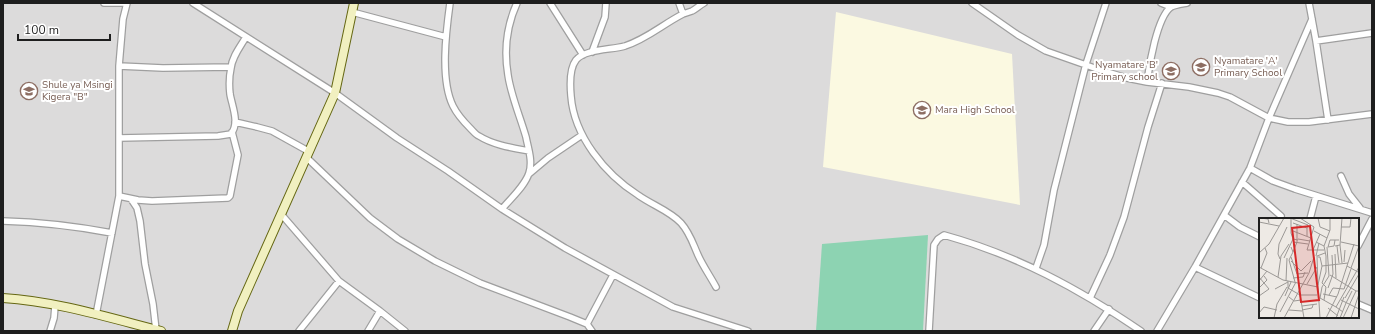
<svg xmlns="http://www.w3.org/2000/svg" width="1375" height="334" viewBox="0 0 1375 334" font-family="'Nunito Sans',sans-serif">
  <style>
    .residential { fill: #dcdbdb; fill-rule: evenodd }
    .education { fill: #fbf9e1 }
    .pitch { fill: #8dd3b2 }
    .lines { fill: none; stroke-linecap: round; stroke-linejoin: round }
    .street-casing { stroke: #9f9f9f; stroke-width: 8 }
    .secondary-casing { stroke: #656713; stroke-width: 10 }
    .street { stroke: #fff; stroke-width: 5.5 }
    .secondary { stroke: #f1f0c0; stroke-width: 8 }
    .labels { text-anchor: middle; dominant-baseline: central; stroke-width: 4; stroke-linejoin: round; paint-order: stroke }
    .education-label { font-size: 10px; fill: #785e54; stroke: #fff; text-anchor: start }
    .inset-road { fill: none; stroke: #9b9895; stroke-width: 1 }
    .view { fill: #d62828; fill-opacity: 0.15; stroke: #d62828; stroke-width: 2 }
    .inset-edge { fill: none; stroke: #1e1e1e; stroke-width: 2 }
  </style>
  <rect width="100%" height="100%" fill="#eeeae5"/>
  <path class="residential" d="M3,3H1372V331H3ZM1260,219H1358V317H1260Z"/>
  <path class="education" d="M836,12L1012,54L1020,205L823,167Z"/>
  <path class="pitch" d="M928,235L923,331H816L822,244Z"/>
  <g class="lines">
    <defs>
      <path id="street" d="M104,3H127
        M193,3L335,93L397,138L448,171L502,209L565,248L673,307L748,331
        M450,3C446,32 440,80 453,106C457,114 464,122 470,128C473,131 476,135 479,136C493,145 513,148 529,151
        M550,3L583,55
        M679,3L683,14
        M704,3C700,5 696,9 692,11C689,12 686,13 683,14C663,24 647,39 625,46C611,50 585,49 576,60C569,69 570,85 571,96C574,136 605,174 638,195C652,205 670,211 681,223C690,233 693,244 698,255C703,266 710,276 716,287
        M972,3L1018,35L1046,51L1103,71L1127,78L1147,82L1189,87L1218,93L1230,97L1269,118L1288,122H1309L1372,114
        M1161,3L1171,7
        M1309,3L1316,41L1328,120
        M352,12L446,37
        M1316,41L1372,33
        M592,52L605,17L606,3
        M119,66L163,68L231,67
        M1147,82C1149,66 1157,17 1171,7C1175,5 1182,4 1187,3
        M235,122L257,127L272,131L308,151
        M119,138L218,136L231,134C240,123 232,106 230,94C229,85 229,77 231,68C232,57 240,47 246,37
        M306,157L370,218L398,239L435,261L480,283L570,317L587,324L592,331
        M1250,168L1273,181L1295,189L1372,213
        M529,174L548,158L582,135
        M1341,176L1349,194L1360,208
        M1242,182L1281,216
        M119,196L138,200L152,201L228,198L230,196L238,155L232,132
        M131,199L137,208L140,221L145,264L153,304L156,330
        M502,209C511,198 525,186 529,173C533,161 528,148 526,137C520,116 511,96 508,75C504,51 507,25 517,3
        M281,214L339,281L380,311L405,331
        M1224,215L1240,227L1260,237
        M1310,219L1316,196
        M3,221C40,222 75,226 112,233
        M1358,246L1372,219
        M1195,267L1260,298
        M1036,268L1044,245L1054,190L1086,64L1106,3
        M1090,298L1110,255L1124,217L1148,127L1162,83
        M1358,304L1372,310
        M96,315L119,196V66L123,19L127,3
        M587,324L613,275
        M50,331L54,318L55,306
        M299,331L339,281
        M368,331L380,311
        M929,331L934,245L938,239L944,235C1017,255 1079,289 1141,331
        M1094,331L1109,309
        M1157,331L1195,267L1250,168L1269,118L1312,19"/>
      <path id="secondary" d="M3,298C55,301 110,318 161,331
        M232,331L238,311L335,93L354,3"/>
    </defs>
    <use href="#street" class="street-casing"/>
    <use href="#secondary" class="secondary-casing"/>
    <use href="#street" class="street"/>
    <use href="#secondary" class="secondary"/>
  </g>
  <defs>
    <symbol id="school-ring" viewBox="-11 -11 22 22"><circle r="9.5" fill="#fff" stroke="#8d6e63" stroke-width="1.5"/><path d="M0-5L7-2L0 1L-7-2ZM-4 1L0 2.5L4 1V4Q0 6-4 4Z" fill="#8d6e63"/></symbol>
  </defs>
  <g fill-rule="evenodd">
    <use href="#school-ring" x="1191" y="57" width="20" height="20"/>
    <use href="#school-ring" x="1161" y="61" width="20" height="20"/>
    <use href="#school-ring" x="19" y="81" width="20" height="20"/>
    <use href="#school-ring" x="912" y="100" width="20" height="20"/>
  </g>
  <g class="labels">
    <g class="education-label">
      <text x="1214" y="61">Nyamatare 'A'<tspan x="1214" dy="12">Primary School</tspan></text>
      <text x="1158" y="65" text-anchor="end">Nyamatare 'B'<tspan x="1158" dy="12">Primary school</tspan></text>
      <text x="42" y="85">Shule ya Msingi<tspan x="42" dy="12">Kigera "B"</tspan></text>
      <text x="935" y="110">Mara High School</text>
    </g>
  </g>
  <g transform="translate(1259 218)">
    <rect width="100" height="100" fill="#eeeae5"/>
    <path class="inset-road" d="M1,0L9,1L10,5M31,0L49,7L48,10M32,0V15L34,21L39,22M41,0L55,9L48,32H65M59,0L61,9L71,13M0,4L20,8M34,5L48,10V18M82,9H91L92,0M34,13L52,20M55,13L68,20M39,21L51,23M34,24L49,26M57,24L65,28L67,38V54L63,65L67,69L65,82M82,24L100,28M81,27L83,45M65,28L71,12V0M76,28L81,27L83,0M78,28L80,45M32,29L34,34L30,42L36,64M69,29L75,28L76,22H80M69,29L71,22H76M54,32L61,16M34,34L38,24V6M0,35L10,26L25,0M76,36L77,60M57,38L60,25M32,39L38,56L49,55M59,39H61L63,48L59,67M25,40L34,21M21,41L19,36L20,26L28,9M32,43L42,53L52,43M85,44L86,32M63,48L89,45M88,48L99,54M0,49L24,62L59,69L61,100M2,50L8,35L6,30M92,50L100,28M71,57L97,73M0,59L10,71L0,78M19,59L22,38L30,26M34,60L44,59L46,54M0,63L8,53M27,63L28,40M29,63V70L41,77L45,100M48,66L58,49M59,69L58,38L66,35M0,70L8,62L5,58M69,70L74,56L73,37M16,71L29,64M64,76L78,79M41,77H58M70,77L74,70L85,71L92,51M26,78L32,64M30,79L35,83L42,82M61,80L63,69L70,58L68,29M61,80L77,89M86,80L100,56M82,82L100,91M87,85L93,73M43,88L58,86M69,90L79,98M30,92L43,93M43,92L53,90L54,87M21,94L37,64M84,94L77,89L100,49M0,95L5,89L18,92M15,100L18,86L28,69M25,100L50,55L55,39M67,100L79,76L95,26M77,100L85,79M81,100L87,85M84,100L97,73H100M92,100L100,76"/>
    <path class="view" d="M51,8L60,82L42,84L33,10Z"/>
    <rect width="100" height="100" class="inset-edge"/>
  </g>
  <rect width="1375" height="334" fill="none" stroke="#1e1e1e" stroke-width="8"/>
  <path d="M18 34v6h92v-6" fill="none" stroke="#1e1e1e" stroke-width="2"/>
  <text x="24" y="34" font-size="12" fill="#1e1e1e" stroke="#ffffff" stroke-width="3" paint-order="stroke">100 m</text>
</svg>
